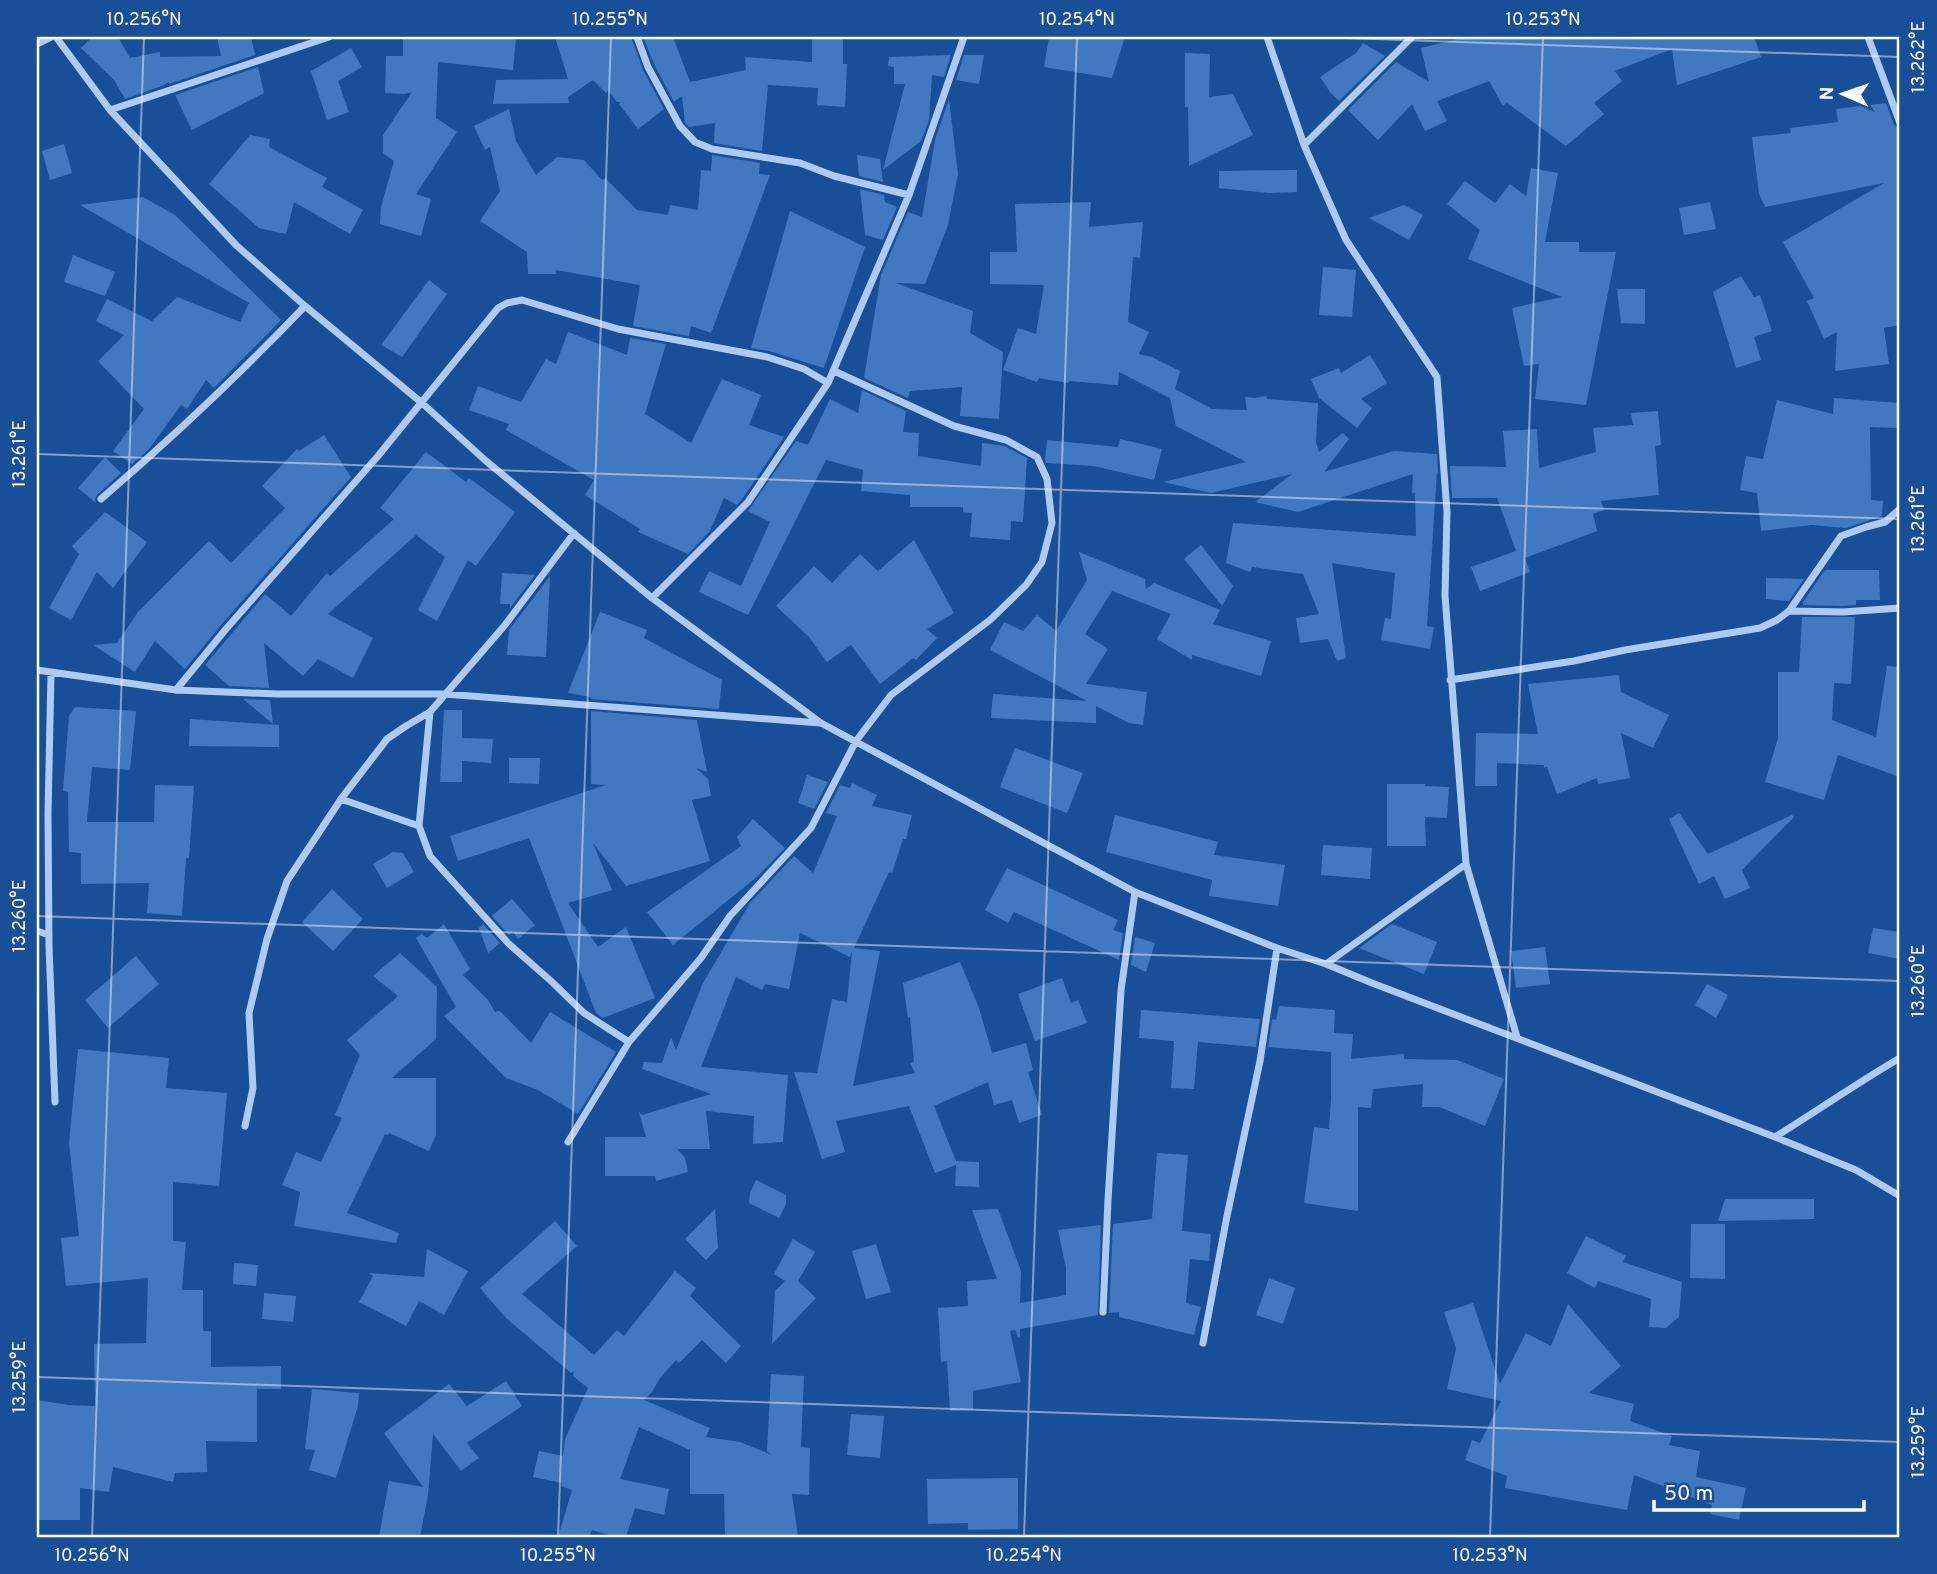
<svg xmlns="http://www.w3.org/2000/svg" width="1937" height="1574" viewBox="0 0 1937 1574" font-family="Overpass,sans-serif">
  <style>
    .building { fill: #4278bf }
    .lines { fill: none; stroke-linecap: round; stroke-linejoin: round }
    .minor { stroke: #adcbf1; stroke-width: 7 }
    .ticks { fill: none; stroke: #fff; stroke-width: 2; stroke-opacity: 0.45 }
    .neatline { fill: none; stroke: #fff; stroke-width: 2.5 }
    .ticks-label { font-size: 18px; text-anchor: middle; fill: #fff }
  </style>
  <rect width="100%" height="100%" fill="#194f98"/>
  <path class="building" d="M92,37H118L130,58L160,52V57L221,56L217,37H251L255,55L169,84V82L162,86L125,99L114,80L81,48Z
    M403,37H516L513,70L438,62L436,118L457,132L416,194L431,199L421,236L380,224L381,207L394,161L383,153V135L412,92L405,94L385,93L386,56H403Z
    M555,37H631L643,70L664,109L638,129L619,104L621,102H617L608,90L606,93L593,80L568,97L569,103L493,104L496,80L568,79Z
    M643,37H673L690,82L746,70L745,57L812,62V37H843V64H847L845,107L817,105L818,88L768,85L762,151L714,143L715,123L689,127L685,123L682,96L674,102L654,64Z
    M1049,37H1125L1112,78L1044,67Z
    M1466,37H1754L1761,57L1677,85L1672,49L1615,71L1622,81L1594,103L1604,114L1566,146L1507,103L1503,106L1489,81L1437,101L1447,121L1425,131L1412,104L1378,140L1348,110L1396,62L1429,82L1421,48Z
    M1363,43L1385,56L1339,101L1330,92L1320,77L1356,53Z
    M351,48L362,67L338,81L349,112L327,120L311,71Z
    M1185,53L1210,54L1209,97L1233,94L1253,135L1189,166L1188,107H1185Z
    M951,55L944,77L932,75L929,120L921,141L883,170L905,84H894V67L888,66L889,57Z
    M964,55H984L979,84L956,80Z
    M258,67L264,93L192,130L175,95Z
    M949,99L958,174L948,225L925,284L896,283L973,311L970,333L1003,352L999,419L960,416L962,387L910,391L908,398L864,378L881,275L908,212L922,217L935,140Z
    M1886,103L1894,125L1900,129V325L1884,328L1889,364L1835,371L1837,332L1824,339L1807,301L1814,298L1783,242L1884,183L1765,207L1759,194L1752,137L1791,133L1790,128L1838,122L1836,109Z
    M509,109L516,141L536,175L557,157L584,160L602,180L605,178L637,210L668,215L670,205L698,210L701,170L711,171L712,155L760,163L759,174L770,175L711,333L691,326L689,336L633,326L640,285L556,270V274H528L527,252L480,221L500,191L490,147L485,150L474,126Z
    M250,135L270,139L269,147L327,178L322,187L363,210L350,234L294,202L286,234L259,228L209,184Z
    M64,144L72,173L50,180L42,151Z
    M857,155L880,159L883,182L859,176Z
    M1531,168L1558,173L1545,242H1579V252H1616L1586,405L1535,399L1539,364L1524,366L1512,308L1562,297L1468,259L1480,230L1447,204L1465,181L1495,203L1510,184L1526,196Z
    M1297,170V192L1269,193L1219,188V171Z
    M860,189L884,195L885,202L897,207L883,240L865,235Z
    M143,197L175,215L281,320L214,388L206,380L187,409L181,405L149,449L132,464L113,451L144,409L98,361L124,335L96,321L107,299L152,321L177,297L240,322L249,303L80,205Z
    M1091,202L1089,227L1143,222L1140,258L1133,257L1128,322L1149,332L1139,354L1152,357L1180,371L1175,389L1212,409L1247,410L1245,397L1255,398L1266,396L1267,399L1318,403L1316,442L1319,452L1343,433L1349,439L1324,472L1394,451L1437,454L1438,474L1437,472L1427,626L1434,627L1430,649L1381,640L1385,618L1391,619L1395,573L1332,563L1346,658L1337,661L1328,639L1300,643L1296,618L1319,614L1303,574L1252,567L1250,572L1226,563L1233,523L1416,536L1415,493H1412L1413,474L1298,512L1255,502L1292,474L1211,493L1163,482L1246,462L1176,426L1170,398L1119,372L1118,385L1069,381L1068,383L1039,378L1037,382L1003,370L1018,328L1036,334L1044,285L990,284V252H1017L1015,204Z
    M1710,202L1716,229L1684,235L1679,208Z
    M1404,205L1423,215L1409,240L1369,218Z
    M790,211L865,247L824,368L769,351L751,348Z
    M73,255L115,272L105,296L64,282Z
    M1323,267L1356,270L1352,317L1319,315Z
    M1741,276L1754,297L1760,295L1772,331L1754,337L1761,360L1736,368L1713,292Z
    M429,280L447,294L402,357L381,345Z
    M1617,289H1645V324L1621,323Z
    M568,332L627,355L630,338L666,344L645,414L691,443L722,379L761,395L749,425L784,437L743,498L737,505L724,498L710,531L688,554L638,532L640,529L585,495L594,480L506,430L509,424L469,410L478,386L521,402L546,359L556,364Z
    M1370,355L1387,383L1361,399L1372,408L1357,428L1319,398L1311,379L1339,368L1341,373Z
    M862,390L906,411L903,432L919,433L918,456L981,466L982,443L1004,446L1027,458L1023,522L1011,521L1010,540L970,537L972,513L963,512V507H910V495L861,491L863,470L826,460L748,615L699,592L709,571L741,586L770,522L748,511L796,441L808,445L830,399L858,413Z
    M1834,398L1899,403L1897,428L1870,427L1871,500L1883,501L1882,516L1846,528L1812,525L1761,531L1757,493L1740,490L1746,456L1763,459L1777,400L1833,414Z
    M1658,411L1661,445L1655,446L1659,495L1601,501L1604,510L1593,514L1597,531L1525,558L1530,572L1480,591L1471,567L1516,551L1497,498H1452L1450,466L1506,467L1503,431L1537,429L1539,468L1596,452L1593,428L1633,425L1631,413Z
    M324,435L351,477L221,625L185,669L155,641L135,672L93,645L117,643L138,612L209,541L231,563L285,508L262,486L297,449L299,451Z
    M1120,439L1162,449L1154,480L1094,466L1046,463L1045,460L1047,440L1118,447Z
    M426,452L466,482L469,478L515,512L476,566L468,560L437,621L418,610L445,557L416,535L328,614L373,638L353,678L318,659L303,676L264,643L269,688L229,686L205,665L265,594L291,616L327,573L330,576L394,519L380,508Z
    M105,457L121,473L97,495L95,499L96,503L78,488Z
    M105,512L147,542L113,588L97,572L71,620L49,608L79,554L72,546Z
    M914,540L954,613L927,629L937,638L916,660L913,658L880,684L851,645L827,662L809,637L776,606L814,566L832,583L860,554L878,571Z
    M1201,545L1233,586L1222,606L1184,559Z
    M1079,552L1145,579L1146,589L1154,583L1220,610L1213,624L1271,641L1261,676L1192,655V660L1157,639L1171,614L1112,591L1085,634L1108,649L1086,684L1147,692L1143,725L1129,723L1096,706V723L991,718L993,694L1087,701L990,650L1004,622L1023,631L1037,615L1056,631L1087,580Z
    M1825,570H1879L1880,600H1856V605L1843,606L1803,605V602Z
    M502,573L535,575L510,608V604H500Z
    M550,576L546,657L507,655L509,630Z
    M1766,578L1804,579L1789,601L1766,599Z
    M600,612L647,630L644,638L722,680L719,709L591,699V697L568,693Z
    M1802,617H1855L1851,684L1834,683L1832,720L1876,737L1887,666L1900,667V777L1838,755L1824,800L1765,782L1778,738V672H1799Z
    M1619,675L1621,692L1669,715L1653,748L1621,733L1630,778L1598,784L1597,778L1557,794L1547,767L1544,768V765L1497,763V786H1475L1476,733L1538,734L1528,684Z
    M243,699L270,700L273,724Z
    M75,707L136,711L130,770L92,767L87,822H154L155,785L194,786L189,858H186L182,916L147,913L149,883L81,884V853L69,852L68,792L63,791L69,716Z
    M444,710H462V738L493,739L491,763L462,761V782H440Z
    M591,711L697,720L707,772L696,768L708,779L711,796L692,800L710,861L626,886L593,843L612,890L568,903L598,947L626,927L655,998L603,1018L596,1013L529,838L458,861L450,836L606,785L591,784Z
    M190,719L279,725V747L189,746Z
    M1015,748L1083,773L1067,813L1000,787Z
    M509,758H540L539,784L509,783Z
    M807,775L828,782L814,809L798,803Z
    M852,783L877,795L872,806L912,815L906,839H903L892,873L889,872L854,948L880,951L853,1086L915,1073L910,1063L914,1062L910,1017L908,1018L903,983L960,962L979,1008L992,1053L1026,1043L1033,1070L1028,1072L1042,1115L1019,1123L1012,1100L994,1105L988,1082L934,1106L956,1161L979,1162V1187L955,1186L956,1165L935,1173L909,1106L836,1121L845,1152L822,1159L794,1072L817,1073L832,999L847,1002L852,951L850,957L800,933L789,989L765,984L762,990L736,977L701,1067L788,1075L783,1142L753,1144L754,1116L706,1111L710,1149H677L685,1158L688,1172L656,1181L655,1176H605V1137H646L639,1112L642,1115L711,1094L642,1069L644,1062L662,1063L671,1037L676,1050L703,983L750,903L794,856L813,873L837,816L826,813L840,785L850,788Z
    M1387,784H1425V786L1449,787L1447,818L1425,817L1426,846H1387Z
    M1679,813L1708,854L1792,815L1794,817L1742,870L1750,888L1725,899L1714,876L1699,884L1669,819Z
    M1115,815L1218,842L1214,855L1285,865L1278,906L1209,896L1212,880L1106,852Z
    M753,819L785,848L758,876L673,945L647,912L741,846L737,837Z
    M1323,845L1372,848L1370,879L1321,875Z
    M393,852L403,853L414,872L387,888L373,864Z
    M1007,868L1118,920L1113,930L1123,933L1119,960L1014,912L1008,923L985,910Z
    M332,889L363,919L333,951L302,922Z
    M512,899L535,925L518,939L513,932L509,935L492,916Z
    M444,924L470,969L463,975L488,1000L495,1012L500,1011L531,1043L550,1012L616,1052L578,1114L538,1090L506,1078L444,1016L456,1007L416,938L422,934L427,938Z
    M483,924L500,943L488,953L479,928Z
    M1392,924L1437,942L1424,974L1359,948Z
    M1873,928L1900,932V959L1868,953Z
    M1135,937L1155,943L1146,972L1131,965Z
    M1545,947L1550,984L1516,988L1511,951Z
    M400,953L437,987L436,1039L392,1078H436V1135L429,1151L389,1133L388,1135L385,1134L347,1213L399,1233L396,1243L294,1226L300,1192L282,1185L296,1152L321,1162L342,1118L335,1115L360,1055L347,1040L398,996L373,976Z
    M136,956L159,984L108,1028L85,1000Z
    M1062,978L1071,1003L1078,1000L1087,1023L1035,1041L1018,994Z
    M1707,984L1728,995L1716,1018L1695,1005Z
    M1279,1006L1335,1010L1334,1033L1353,1034L1351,1059L1404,1054V1059L1457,1060L1504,1079L1485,1126L1439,1107H1422L1423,1084L1373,1089L1371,1108L1358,1107V1211L1304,1203L1314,1127L1329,1129L1331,1098V1052L1268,1047L1272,1019L1276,1020Z
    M1141,1010L1260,1019L1256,1047L1198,1042L1194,1089L1171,1088L1174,1041L1139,1038Z
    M78,1049L169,1058L166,1088L227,1093L219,1186L173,1182V1241L186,1242L182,1290H203V1331H211V1367L281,1366V1389H257V1442L206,1441L207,1472L175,1473L173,1482L113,1467L109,1492L80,1488V1520H37V1400L68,1405L95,1406L94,1344L146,1343L148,1278L66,1286L61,1238L79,1236L69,1143Z
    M1157,1153L1188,1155L1182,1231L1211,1234L1209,1261L1190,1259L1186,1303L1201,1307L1194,1335L1119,1317V1312L1109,1313L1113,1224L1152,1219Z
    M756,1180L786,1195V1204L779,1218L749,1203L750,1193Z
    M1725,1199H1814V1219L1718,1221Z
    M715,1209L718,1248L706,1260L685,1239Z
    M998,1209L1021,1271L1020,1303L1066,1295V1268L1058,1230L1101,1225L1098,1315L1020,1329V1336L1018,1337L1015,1330L1010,1331L1021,1382L973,1391V1410L950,1411L947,1361L941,1362L938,1308L968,1306L967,1281L997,1279L972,1210Z
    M555,1221L577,1246L522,1294L594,1355L617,1330L624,1336L675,1271L696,1288L690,1296L741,1346L726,1363L702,1340L679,1363L676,1360L660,1378L652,1392L644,1400L710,1428L706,1437L740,1442L772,1455L767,1451L771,1374L804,1376L801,1447L810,1448L809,1495L792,1494L798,1537H725L724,1494H690V1450L639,1427L620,1479L669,1489L664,1515L635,1508L626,1537H616L592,1530L589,1537H558L572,1490L561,1486L562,1483L533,1477L539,1451L563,1456L565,1439L588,1388L573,1376L574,1371L571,1373L506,1318L480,1288Z
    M1691,1224H1725V1279L1690,1278Z
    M1586,1236L1626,1256L1623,1262L1682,1282L1679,1317L1666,1328L1649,1327L1651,1299L1598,1281L1595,1288L1567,1273Z
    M793,1239L815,1252L798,1281L816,1298L772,1344L775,1291L785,1281L774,1274Z
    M876,1244L891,1292L866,1299L852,1251Z
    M427,1249L468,1271L444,1315L419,1301L406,1326L359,1302L373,1276L368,1273L424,1277Z
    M234,1263L258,1265L256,1286L233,1284Z
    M1269,1278L1295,1288L1283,1324L1256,1315Z
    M264,1293L296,1296L293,1322L262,1319Z
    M1473,1303L1500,1384L1526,1333L1551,1346L1568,1304L1621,1366L1589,1393L1634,1404L1630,1421L1672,1436L1669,1445L1700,1451L1696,1477L1746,1488L1739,1520L1710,1514L1712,1505L1634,1475L1627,1510L1505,1488L1507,1476L1465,1460L1472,1440L1480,1443L1501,1401L1447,1389L1456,1348L1444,1312Z
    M506,1381L522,1406L467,1443L479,1458L461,1471L433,1434L428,1495L420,1537H379L389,1481L423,1487L384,1433L449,1384L467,1406Z
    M312,1389L359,1393L358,1406L336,1478L309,1470L315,1450L305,1449Z
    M851,1414L884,1416L880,1458L847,1455Z
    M1018,1478V1529L968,1530V1523L928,1524L927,1479Z"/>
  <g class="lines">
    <path class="minor" d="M56,37L110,110L236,245L305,306L422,403L486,461L652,598L821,723L1135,892L1277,948L1326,964L1372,983L1775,1137L1856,1170L1900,1196
      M637,37L648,67L680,126L695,142L712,149L800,163L834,176L909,195
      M1267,37L1304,145L1346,240L1437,377L1447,512L1445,596L1466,864L1517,1037
      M1868,37L1900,123
      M37,44L51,37
      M110,110L329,37
      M1304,145L1412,37
      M101,499C172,438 240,374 305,306
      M652,598L748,502L828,383L909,195L964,37
      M1789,611L1843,612L1900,608
      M37,670L176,690L277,694H444L820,723
      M51,674L48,814L49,946L55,1102
      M1450,680L1574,661L1625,650L1760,628L1777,620L1789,611L1841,536L1866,527L1885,522L1900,509
      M176,690L226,629L378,456L498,308L507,303L522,300L618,329L767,357L804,369L828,383
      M430,712L419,826L430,856L508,943L551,981L584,1013L629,1042
      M341,799L419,826
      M37,931L49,935
      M1326,964L1466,864
      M245,1126L253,1088L249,1013L267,939L287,881L341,799L387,739L406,726L430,712L505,625L574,533
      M1775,1137C1817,1111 1857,1083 1900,1058
      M568,1142L629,1042L701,958L730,916L811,828L856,741L891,695L990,620L1026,585L1042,562L1052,523L1047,479L1037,457L1006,440L954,426L834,371
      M1103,1312L1108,1200L1121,990L1135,892
      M1203,1343L1227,1216L1260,1061L1277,948"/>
  </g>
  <path class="ticks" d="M1314,37L1900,57M37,454L1900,519M37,916L1900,981M37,1377L1900,1442M92,1537L144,37M558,1537L611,37M1024,1537L1077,37M1490,1537L1543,37"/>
  <rect width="1937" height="1574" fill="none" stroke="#194f98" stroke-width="77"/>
  <g transform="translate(1843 94) rotate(272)" stroke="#194f98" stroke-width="5" paint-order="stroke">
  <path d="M0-5L12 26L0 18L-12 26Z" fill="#ffffff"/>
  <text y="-10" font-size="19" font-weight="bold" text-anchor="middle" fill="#ffffff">N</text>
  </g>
  <path d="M1654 1500v10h210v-10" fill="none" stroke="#ffffff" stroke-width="3.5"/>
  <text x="1664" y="1500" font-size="21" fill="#ffffff" stroke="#194f98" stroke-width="5" paint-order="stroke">50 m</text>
  <rect x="38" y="38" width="1860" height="1498" class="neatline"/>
  <g class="ticks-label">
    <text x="144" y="25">10.256°N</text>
    <text x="610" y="25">10.255°N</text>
    <text x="1077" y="25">10.254°N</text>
    <text x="1543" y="25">10.253°N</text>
    <text transform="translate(1918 57) rotate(-90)" y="6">13.262°E</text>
    <text transform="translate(19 454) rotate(-90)" y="6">13.261°E</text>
    <text transform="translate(1918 519) rotate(-90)" y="6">13.261°E</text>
    <text transform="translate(19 916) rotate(-90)" y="6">13.260°E</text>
    <text transform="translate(1918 981) rotate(-90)" y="6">13.260°E</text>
    <text transform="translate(19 1377) rotate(-90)" y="6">13.259°E</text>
    <text transform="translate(1918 1442) rotate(-90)" y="6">13.259°E</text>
    <text x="92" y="1561">10.256°N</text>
    <text x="558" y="1561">10.255°N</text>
    <text x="1024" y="1561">10.254°N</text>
    <text x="1490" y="1561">10.253°N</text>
  </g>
</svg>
